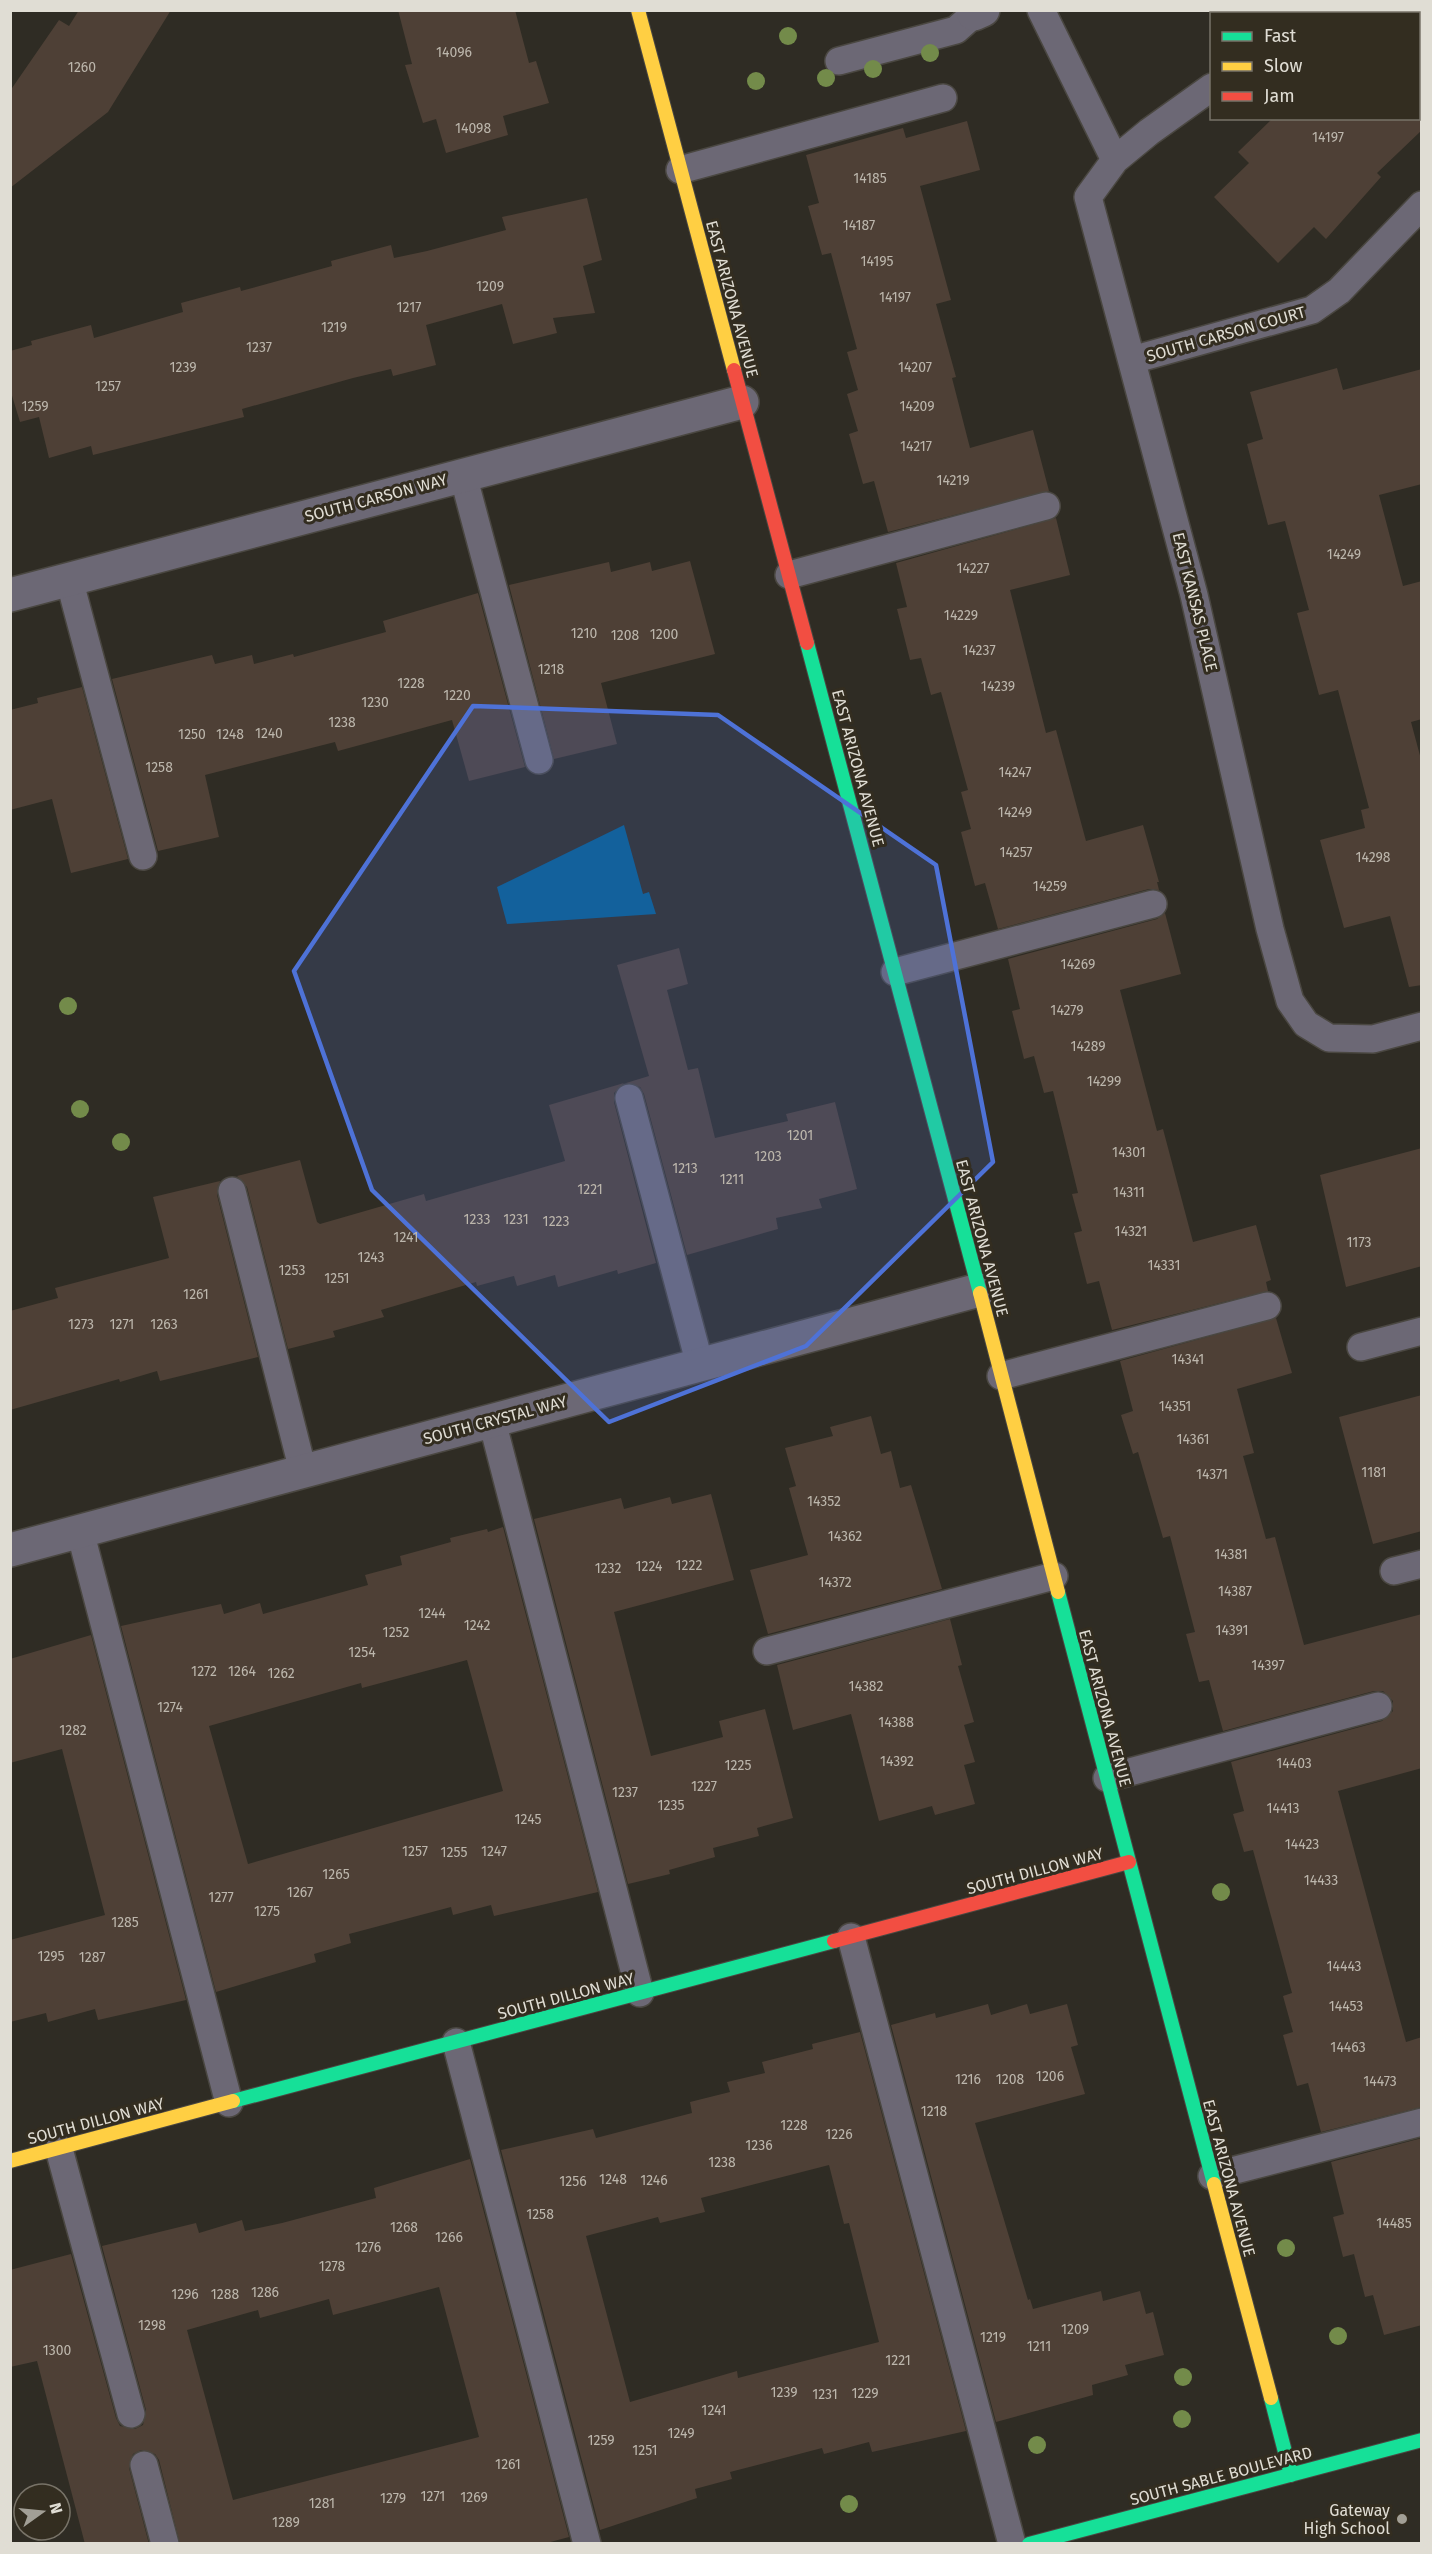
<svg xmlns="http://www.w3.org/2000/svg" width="1432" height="2554" viewBox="0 0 1432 2554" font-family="'Fira Sans',sans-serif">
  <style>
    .water { fill: #045d8e }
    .building { fill: #4e4036; fill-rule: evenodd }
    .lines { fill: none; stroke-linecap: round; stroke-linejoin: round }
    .lane-casing { stroke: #4a4741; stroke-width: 30 }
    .street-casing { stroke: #4a4741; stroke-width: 36 }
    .fast-casing { stroke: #4a4741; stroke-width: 16 }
    .slow-casing { stroke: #4a4741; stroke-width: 16 }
    .jam-casing { stroke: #4a4741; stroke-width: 16 }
    .lane { stroke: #6c6875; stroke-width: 27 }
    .street { stroke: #6c6875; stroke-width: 33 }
    .fast { stroke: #16e098; stroke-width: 14 }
    .slow { stroke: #ffcf43; stroke-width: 14 }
    .jam { stroke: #f24e42; stroke-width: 14 }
    .tree { fill: #738b4a }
    .marked { fill: #4e72d7; fill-opacity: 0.2; stroke: #4e72d7; stroke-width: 4.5; stroke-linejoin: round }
    .poi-dot { fill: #a29f96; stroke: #332d20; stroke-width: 2 }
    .labels { text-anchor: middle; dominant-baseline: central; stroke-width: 6; stroke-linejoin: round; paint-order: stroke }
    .number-label { font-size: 14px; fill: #bcb6ac }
    .street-label { font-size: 16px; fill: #e0ddd4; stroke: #332d20 }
    .poi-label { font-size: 16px; fill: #e0ddd4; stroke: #332d20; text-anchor: end }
  </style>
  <rect width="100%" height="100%" fill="#2f2c24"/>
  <path class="water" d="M624,825L643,894L649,892L656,914L507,924L497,887Z"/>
  <path class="building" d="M79,10H171L108,112L10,188V91L59,20L69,26Z
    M398,10H515L529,63L536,61L549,103L503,116L508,135L446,153L436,119L423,123L405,65L412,64Z
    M1273,118H1422V130L1377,173L1381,177L1326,239L1314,227L1278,263L1214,197L1249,163L1238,152Z
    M967,121L980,170L920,186L951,300L936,304L956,377L952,378L970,448L1033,430L1049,491L888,532L874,481L863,484L849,434L858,431L847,394L858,390L847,352L857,349L831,253L822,255L808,206L819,203L806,155L903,128L906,138Z
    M587,198L602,260L583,266L595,313L553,318L557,333L513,344L502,304L426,325L436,365L393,376L391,369L353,378L242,409L244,417L93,455L91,446L49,458L39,417L20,422L10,389V351L32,345L31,341L91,325L94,338L183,312L181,303L240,287L241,291L332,266L331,261L391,245L394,258L427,251L506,230L502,217Z
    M1337,368L1343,390L1422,369V484L1379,495L1403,586L1422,581V719L1411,722L1422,763V985L1409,987L1390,916L1344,928L1320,840L1365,828L1361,810L1369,808L1338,690L1319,695L1297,613L1309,610L1285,521L1268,525L1247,444L1263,439L1250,392Z
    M1056,518L1070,575L1010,590L1046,733L1056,730L1086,841L1143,825L1159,882H1157L1159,890L1149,889L998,929L985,883L975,886L961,832L971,829L961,792L968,790L941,692L931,695L921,658L910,660L897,609L907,607L896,563Z
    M690,561L715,654L601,683L617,744L554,759L509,585L609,562L611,572L650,562L652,571Z
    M478,593L525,767L469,781L452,720L338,751L335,742L205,775L219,837L158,851L112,679L212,655L215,664L252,655L254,664L293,654L294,657L386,632L383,621Z
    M82,687L128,859L71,873L52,799L10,810V710L38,703L37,698Z
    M1165,913L1181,974L1120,990L1157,1131L1163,1129L1193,1242L1256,1225L1271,1280L1266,1282L1268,1291L1112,1330L1099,1281L1087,1284L1074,1233L1082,1231L1072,1194L1078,1193L1053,1091L1044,1093L1034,1056L1024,1059L1012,1011L1020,1009L1008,959L1157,919Z
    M679,948L688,984L667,990L688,1070L698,1068L715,1138L788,1121L786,1114L835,1102L857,1189L819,1199L822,1208L776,1218L778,1229L687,1255L644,1094L640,1087L626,1083L649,1076L617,965Z
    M624,1083L614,1093V1102L656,1263L618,1274L617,1270L558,1287L555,1275L517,1286L514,1276L477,1286L476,1282L381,1310L384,1317L333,1331L335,1337L288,1349L247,1187L237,1176L300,1160L317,1222L320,1224L424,1194L426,1201L565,1161L549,1105Z
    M1422,1148V1266L1346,1287L1320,1175Z
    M220,1181L217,1195L258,1357L160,1381L157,1371L120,1382L119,1379L10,1410V1311L58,1298L55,1288L169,1258L153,1197Z
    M1276,1318L1292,1373L1237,1389L1254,1453L1243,1456L1266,1539L1275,1537L1304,1645L1422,1614V1768L1338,1791L1406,2042L1422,2037V2107L1321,2132L1308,2083L1297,2086L1283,2035L1293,2032L1283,1996L1292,1993L1253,1850L1244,1852L1233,1814L1244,1811L1231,1762L1382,1721L1393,1711V1701L1383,1691H1374L1223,1731L1209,1680L1199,1682L1186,1634L1195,1632L1170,1536L1163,1538L1138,1452L1133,1454L1121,1415L1133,1411L1120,1361Z
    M1422,1395V1531L1373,1544L1339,1417Z
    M871,1416L881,1454L891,1451L900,1488L911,1485L942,1589L768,1634L750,1570L808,1555L789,1488L796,1486L785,1448L833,1436L830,1427Z
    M711,1494L734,1580L614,1612L651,1756L723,1737L719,1721L765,1709L793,1818L757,1828L759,1836L713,1848L715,1857L669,1870L670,1874L628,1884L534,1519L621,1498L624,1509L670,1497L672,1504Z
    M503,1527L598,1892L494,1916L491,1905L453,1915L451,1907L349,1934L351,1943L314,1954L316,1962L216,1992L121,1626L221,1604L224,1614L260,1603L263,1614L368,1585L365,1575L402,1565L400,1556L451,1542L450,1538L487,1529L488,1532ZM467,1660L503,1791L248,1864L209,1726L361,1683L362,1688Z
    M950,1619L962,1665L958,1666L974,1722L964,1725L975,1762L964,1765L975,1804L935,1815L932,1806L879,1821L851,1714L793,1730L777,1665Z
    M91,1635L186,2000L98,2020L95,2009L48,2022L46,2013L10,2022V1940L105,1915L62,1749L10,1763V1659Z
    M988,2004L991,2015L1027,2004L1030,2014L1067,2004L1078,2045L1071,2047L1085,2094L975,2123L1028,2300L1030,2299L1033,2309L1101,2291L1103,2301L1140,2291L1146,2314L1153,2312L1164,2355L1125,2365L1128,2375L1092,2385L1093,2395L996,2422L891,2025L935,2013L936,2018Z
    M860,2032L966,2431L872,2452L869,2442L824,2454L822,2448L730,2472L732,2479L695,2489L697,2498L600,2530L501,2150L593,2129L596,2138L692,2113L690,2102L730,2092L727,2082L765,2073L762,2062L813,2049L812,2044ZM829,2165L844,2224L849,2223L879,2342L738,2378L737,2371L630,2402L586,2236L658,2217L660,2223L705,2212L701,2198Z
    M1422,2138V2325L1384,2335L1373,2295L1365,2297L1354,2254L1343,2257L1333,2217L1344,2214L1331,2162Z
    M470,2159L569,2537L543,2544H180L159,2460L155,2454L141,2450L133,2454L129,2468L149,2544H85L37,2361L10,2367V2270L71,2254L116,2418L120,2426L135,2429L143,2425L146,2410L102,2246L196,2223L199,2233L242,2220L245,2231L282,2223L376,2198L374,2188ZM439,2287L479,2437L233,2500L187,2330L258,2310L260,2318L329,2299L333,2315Z"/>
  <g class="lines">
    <defs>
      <path id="lane" d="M1041,10L1115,160
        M1291,14L1294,10
        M839,61L956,30L974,14
        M1212,87L1149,132L1115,160L1088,197L1194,595L1270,929L1290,1001L1306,1024L1329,1038L1373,1039L1422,1026
        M680,170L943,98
        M1132,360L1312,310L1339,291L1422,205
        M463,475L539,760
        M789,575L1046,506
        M69,579L143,856
        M895,972L1153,904
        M629,1098L700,1365
        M232,1191L303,1471
        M1361,1347L1422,1331
        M1001,1376L1267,1306
        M492,1421L640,1993
        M80,1531L229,2103
        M1394,1571L1422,1564
        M767,1651L1054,1576
        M1107,1778L1378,1706
        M851,1937L1012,2544
        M456,2042L587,2544
        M59,2149L131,2414
        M1212,2176L1422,2122
        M144,2465L165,2544"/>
      <path id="street" d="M974,14L983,10
        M10,595L742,402
        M10,1550L979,1290"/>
      <path id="fast" d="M807,643L980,1293
        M1058,1592L1214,2184
        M233,2101L834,1941
        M1271,2398L1291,2475
        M1029,2544L1422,2440"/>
      <path id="slow" d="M638,10L734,370
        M980,1293L1058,1592
        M10,2161L233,2101
        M1214,2184L1271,2398"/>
      <path id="jam" d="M734,370L807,643
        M834,1941L1129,1862"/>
    </defs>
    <use href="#lane" class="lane-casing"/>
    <use href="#street" class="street-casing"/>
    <use href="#fast" class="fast-casing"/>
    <use href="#slow" class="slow-casing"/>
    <use href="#jam" class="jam-casing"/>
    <use href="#lane" class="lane"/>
    <use href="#street" class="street"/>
    <use href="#fast" class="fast"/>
    <use href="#slow" class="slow"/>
    <use href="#jam" class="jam"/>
  </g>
  <g class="tree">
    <circle cx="788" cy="36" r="9"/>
    <circle cx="930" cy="53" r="9"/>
    <circle cx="873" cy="69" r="9"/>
    <circle cx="826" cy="78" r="9"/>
    <circle cx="756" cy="81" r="9"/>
    <circle cx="68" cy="1006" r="9"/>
    <circle cx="80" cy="1109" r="9"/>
    <circle cx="121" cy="1142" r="9"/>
    <circle cx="1221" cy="1892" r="9"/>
    <circle cx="1286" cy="2248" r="9"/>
    <circle cx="1338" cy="2336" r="9"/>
    <circle cx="1183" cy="2377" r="9"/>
    <circle cx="1182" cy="2419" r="9"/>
    <circle cx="1037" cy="2445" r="9"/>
    <circle cx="849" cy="2504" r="9"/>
  </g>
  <path class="marked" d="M473,706L718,715L936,865L993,1162L806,1346L609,1422L372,1190L294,971Z"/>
  <circle class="poi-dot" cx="1402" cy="2519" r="6"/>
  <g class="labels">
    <g class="number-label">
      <text x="454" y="52">14096</text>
      <text x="82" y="67">1260</text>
      <text x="473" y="128">14098</text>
      <text x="1328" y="137">14197</text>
      <text x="870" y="178">14185</text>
      <text x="859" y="225">14187</text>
      <text x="877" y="261">14195</text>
      <text x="490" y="286">1209</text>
      <text x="895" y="297">14197</text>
      <text x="409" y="307">1217</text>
      <text x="334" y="327">1219</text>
      <text x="259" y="347">1237</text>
      <text x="183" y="367">1239</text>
      <text x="915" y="367">14207</text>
      <text x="108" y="386">1257</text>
      <text x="35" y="406">1259</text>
      <text x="917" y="406">14209</text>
      <text x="916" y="446">14217</text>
      <text x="953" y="480">14219</text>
      <text x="1344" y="554">14249</text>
      <text x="973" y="568">14227</text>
      <text x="961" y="615">14229</text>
      <text x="584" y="633">1210</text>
      <text x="664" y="634">1200</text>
      <text x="625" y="635">1208</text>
      <text x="979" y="650">14237</text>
      <text x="551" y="669">1218</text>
      <text x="411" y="683">1228</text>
      <text x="998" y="686">14239</text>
      <text x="457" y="695">1220</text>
      <text x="375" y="702">1230</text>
      <text x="342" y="722">1238</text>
      <text x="269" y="733">1240</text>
      <text x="192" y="734">1250</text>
      <text x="230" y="734">1248</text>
      <text x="159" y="767">1258</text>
      <text x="1015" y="772">14247</text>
      <text x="1015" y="812">14249</text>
      <text x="1016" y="852">14257</text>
      <text x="1373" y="857">14298</text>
      <text x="1050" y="886">14259</text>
      <text x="1078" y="964">14269</text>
      <text x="1067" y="1010">14279</text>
      <text x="1088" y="1046">14289</text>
      <text x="1104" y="1081">14299</text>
      <text x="800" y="1135">1201</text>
      <text x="1129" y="1152">14301</text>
      <text x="768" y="1156">1203</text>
      <text x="685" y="1168">1213</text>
      <text x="732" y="1179">1211</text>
      <text x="590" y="1189">1221</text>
      <text x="1129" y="1192">14311</text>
      <text x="477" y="1219">1233</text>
      <text x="516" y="1219">1231</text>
      <text x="556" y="1221">1223</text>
      <text x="1131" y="1231">14321</text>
      <text x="406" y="1237">1241</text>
      <text x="1359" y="1242">1173</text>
      <text x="371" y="1257">1243</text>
      <text x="1164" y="1265">14331</text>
      <text x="292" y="1270">1253</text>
      <text x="337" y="1278">1251</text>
      <text x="196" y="1294">1261</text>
      <text x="81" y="1324">1273</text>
      <text x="122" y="1324">1271</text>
      <text x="164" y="1324">1263</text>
      <text x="1188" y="1359">14341</text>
      <text x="1175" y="1406">14351</text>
      <text x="1193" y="1439">14361</text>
      <text x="1374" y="1472">1181</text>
      <text x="1212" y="1474">14371</text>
      <text x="824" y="1501">14352</text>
      <text x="845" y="1536">14362</text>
      <text x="1231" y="1554">14381</text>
      <text x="689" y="1565">1222</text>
      <text x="649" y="1566">1224</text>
      <text x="608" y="1568">1232</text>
      <text x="835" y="1582">14372</text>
      <text x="1235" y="1591">14387</text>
      <text x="432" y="1613">1244</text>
      <text x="477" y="1625">1242</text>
      <text x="1232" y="1630">14391</text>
      <text x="396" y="1632">1252</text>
      <text x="362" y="1652">1254</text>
      <text x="1268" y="1665">14397</text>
      <text x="204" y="1671">1272</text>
      <text x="242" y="1671">1264</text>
      <text x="281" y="1673">1262</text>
      <text x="866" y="1686">14382</text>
      <text x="170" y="1707">1274</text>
      <text x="896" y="1722">14388</text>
      <text x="73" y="1730">1282</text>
      <text x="897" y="1761">14392</text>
      <text x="1294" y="1763">14403</text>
      <text x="738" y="1765">1225</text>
      <text x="704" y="1786">1227</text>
      <text x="625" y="1792">1237</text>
      <text x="671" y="1805">1235</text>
      <text x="1283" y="1808">14413</text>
      <text x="528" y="1819">1245</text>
      <text x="1302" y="1844">14423</text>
      <text x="415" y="1851">1257</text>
      <text x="494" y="1851">1247</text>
      <text x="454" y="1852">1255</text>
      <text x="336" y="1874">1265</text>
      <text x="1321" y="1880">14433</text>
      <text x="300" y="1892">1267</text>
      <text x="221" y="1897">1277</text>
      <text x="267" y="1911">1275</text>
      <text x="125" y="1922">1285</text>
      <text x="51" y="1956">1295</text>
      <text x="92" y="1957">1287</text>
      <text x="1344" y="1966">14443</text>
      <text x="1346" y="2006">14453</text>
      <text x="1348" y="2047">14463</text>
      <text x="1050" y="2076">1206</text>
      <text x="968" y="2079">1216</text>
      <text x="1010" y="2079">1208</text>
      <text x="1380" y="2081">14473</text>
      <text x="934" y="2111">1218</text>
      <text x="794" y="2125">1228</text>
      <text x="839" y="2134">1226</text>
      <text x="759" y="2145">1236</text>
      <text x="722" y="2162">1238</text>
      <text x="613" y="2179">1248</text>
      <text x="654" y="2180">1246</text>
      <text x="573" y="2181">1256</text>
      <text x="540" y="2214">1258</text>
      <text x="1394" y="2223">14485</text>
      <text x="404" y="2227">1268</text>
      <text x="449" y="2237">1266</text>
      <text x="368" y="2247">1276</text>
      <text x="332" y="2266">1278</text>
      <text x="265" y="2292">1286</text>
      <text x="185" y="2294">1296</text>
      <text x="225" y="2294">1288</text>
      <text x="152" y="2325">1298</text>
      <text x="1075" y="2329">1209</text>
      <text x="993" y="2337">1219</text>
      <text x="1039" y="2346">1211</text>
      <text x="57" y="2350">1300</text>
      <text x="898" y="2360">1221</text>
      <text x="784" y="2392">1239</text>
      <text x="865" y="2393">1229</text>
      <text x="825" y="2394">1231</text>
      <text x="714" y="2410">1241</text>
      <text x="681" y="2433">1249</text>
      <text x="601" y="2440">1259</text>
      <text x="645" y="2450">1251</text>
      <text x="508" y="2464">1261</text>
      <text x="433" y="2496">1271</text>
      <text x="474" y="2497">1269</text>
      <text x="393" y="2498">1279</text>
      <text x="322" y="2503">1281</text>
      <text x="286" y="2522">1289</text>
    </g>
    <g class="street-label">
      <text transform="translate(732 299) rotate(75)">EAST ARIZONA AVENUE</text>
      <text transform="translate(1226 334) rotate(-16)">SOUTH CARSON COURT</text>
      <text transform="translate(376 498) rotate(-15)">SOUTH CARSON WAY</text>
      <text transform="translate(1195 602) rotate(76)">EAST KANSAS PLACE</text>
      <text transform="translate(858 768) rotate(75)">EAST ARIZONA AVENUE</text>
      <text transform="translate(982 1238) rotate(75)">EAST ARIZONA AVENUE</text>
      <text transform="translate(495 1420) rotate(-15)">SOUTH CRYSTAL WAY</text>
      <text transform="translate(1105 1708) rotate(75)">EAST ARIZONA AVENUE</text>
      <text transform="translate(1035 1871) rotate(-15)">SOUTH DILLON WAY</text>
      <text transform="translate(566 1996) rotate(-15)">SOUTH DILLON WAY</text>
      <text transform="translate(96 2121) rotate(-15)">SOUTH DILLON WAY</text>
      <text transform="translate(1229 2178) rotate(75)">EAST ARIZONA AVENUE</text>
      <text transform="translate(1221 2476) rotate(-15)">SOUTH SABLE BOULEVARD</text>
    </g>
    <g class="poi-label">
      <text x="1390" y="2510">Gateway<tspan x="1390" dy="18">High School</tspan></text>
    </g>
  </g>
  <rect width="1432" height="2554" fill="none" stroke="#e0ddd4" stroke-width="24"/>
  <rect x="1210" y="12" width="210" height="108" fill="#332d20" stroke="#787368" stroke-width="1.5"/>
  <rect x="1222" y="32" width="30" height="9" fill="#16e098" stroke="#787368" stroke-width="1.5"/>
  <text x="1264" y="42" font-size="18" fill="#e0ddd4">Fast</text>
  <rect x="1222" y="62" width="30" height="9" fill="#ffcf43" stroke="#787368" stroke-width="1.5"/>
  <text x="1264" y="72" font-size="18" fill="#e0ddd4">Slow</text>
  <rect x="1222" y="92" width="30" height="9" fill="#f24e42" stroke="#787368" stroke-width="1.5"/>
  <text x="1264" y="102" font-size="18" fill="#e0ddd4">Jam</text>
  <g transform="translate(42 2512) rotate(75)"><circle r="28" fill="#332d20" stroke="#787368" stroke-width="1.5"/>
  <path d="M0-4.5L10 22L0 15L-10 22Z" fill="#a29f96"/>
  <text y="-9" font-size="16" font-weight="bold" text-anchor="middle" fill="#e0ddd4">N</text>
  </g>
</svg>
